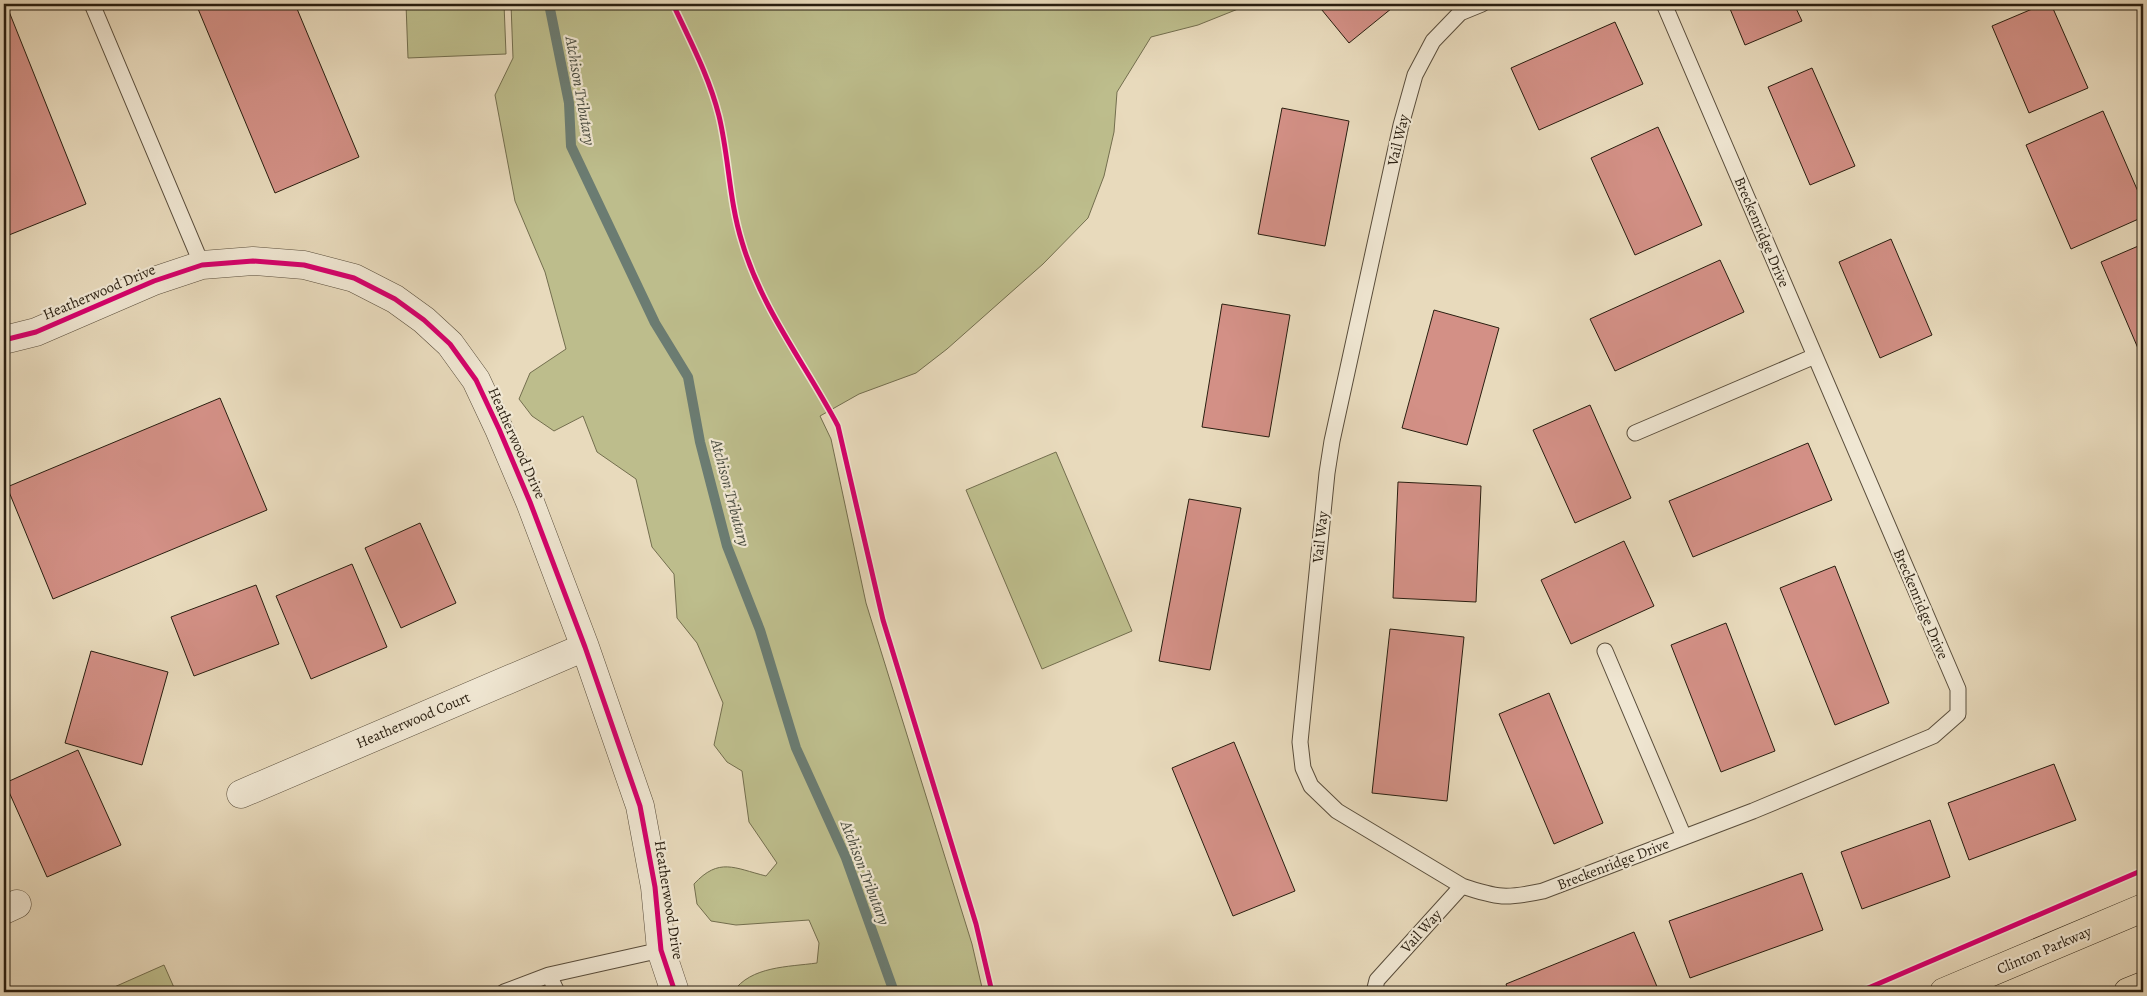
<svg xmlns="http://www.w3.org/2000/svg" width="2147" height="996" viewBox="0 0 2147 996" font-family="Alegreya,serif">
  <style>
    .green { fill: #bdbd8c; stroke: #736e4e }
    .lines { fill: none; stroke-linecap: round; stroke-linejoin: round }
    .stream { stroke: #6b7c72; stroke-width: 10 }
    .building { fill: #d39086; stroke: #291e10 }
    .lane-casing { stroke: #594d3b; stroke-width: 17 }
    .street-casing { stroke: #594d3b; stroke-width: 29 }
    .primary-casing { stroke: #291e10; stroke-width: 29 }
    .lane { stroke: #f0e7d3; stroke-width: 15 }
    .street { stroke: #f0e7d3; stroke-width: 28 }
    .primary { stroke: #e8dabc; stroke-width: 28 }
    .cycleway-casing { stroke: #f0e7d3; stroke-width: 8 }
    .cycleway { stroke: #d6006c; stroke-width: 5 }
    .labels { text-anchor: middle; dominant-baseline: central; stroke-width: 4.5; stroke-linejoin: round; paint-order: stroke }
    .street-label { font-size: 15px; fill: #291e10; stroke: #f0e7d3 }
    .water-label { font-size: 16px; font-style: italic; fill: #4a4d41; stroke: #f0e7d3 }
  </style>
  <rect width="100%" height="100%" fill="#e8dabc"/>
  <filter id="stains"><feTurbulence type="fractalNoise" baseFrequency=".004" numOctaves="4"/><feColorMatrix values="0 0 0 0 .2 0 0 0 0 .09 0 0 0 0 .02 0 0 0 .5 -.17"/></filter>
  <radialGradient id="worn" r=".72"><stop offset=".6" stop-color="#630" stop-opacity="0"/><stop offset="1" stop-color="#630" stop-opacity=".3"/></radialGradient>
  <path class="green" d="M406,4H504L506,54L408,58Z
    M511,4H1242L1238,9L1198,25L1151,37L1117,92L1114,132L1104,176L1088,218L1043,264L947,349L916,373L859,394L820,416L831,439L866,603L972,944L983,992H733C751,966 788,967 817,963L819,943L809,920L736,925L711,921L697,904L694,884C719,857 734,868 766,876L777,863L749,822L742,771L727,762L714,745L723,703L697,643L677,618L674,574L652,547L636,479L597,452L583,416L554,431L532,416L519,399L530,373L566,349L545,272L515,201L495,95L513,58Z
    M1056,452L1132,631L1042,669L966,490Z
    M164,965L176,992H103Z"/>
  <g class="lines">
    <path class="stream" d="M549,4L569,103L571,146L655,323L688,377L700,442L727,546L760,630L796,748L846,858L894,992"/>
  </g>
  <path class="building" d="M4,4H6L86,204L9,235L4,223Z
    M196,4H295L359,157L275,193Z
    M1317,4H1397L1349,43Z
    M1728,4H1794L1802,21L1745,45Z
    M2044,4H2051L2088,88L2029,113L1992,26Z
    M1615,22L1643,84L1539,130L1511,68Z
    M1812,68L1855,166L1810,185L1768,87Z
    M1282,108L1349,121L1325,246L1258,234Z
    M2103,111L2143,203V217L2071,249L2026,145Z
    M1658,127L1702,225L1635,255L1591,158Z
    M1891,239L1932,335L1880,358L1839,262Z
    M2143,244V360L2101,262Z
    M1720,260L1744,312L1615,371L1590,319Z
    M1222,304L1290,315L1269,437L1202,427Z
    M1434,310L1499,328L1467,445L1402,428Z
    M220,398L267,510L53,599L7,487Z
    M1590,405L1631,498L1575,523L1533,430Z
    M1808,443L1832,500L1693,557L1669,501Z
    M1398,482L1481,486L1476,602L1393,598Z
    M1189,499L1241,508L1210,670L1159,661Z
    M420,523L456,603L401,628L365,548Z
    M1624,541L1654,606L1571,644L1541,580Z
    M352,564L387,647L311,679L276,596Z
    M1835,566L1889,703L1835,725L1780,588Z
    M256,585L279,644L194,676L171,617Z
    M1726,623L1775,751L1721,772L1671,645Z
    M1390,629L1464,637L1447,801L1372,793Z
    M91,651L168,672L142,765L65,743Z
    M1549,693L1603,823L1554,844L1499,714Z
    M1234,742L1295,891L1233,916L1172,768Z
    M78,750L121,845L47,877L5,783Z
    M2054,764L2076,820L1969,860L1948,803Z
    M1930,820L1950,877L1862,909L1841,852Z
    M1802,873L1823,930L1690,978L1669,921Z
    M1634,932L1658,989L1651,992H1509L1506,984Z"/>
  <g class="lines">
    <defs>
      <path id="lane" d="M92,4L202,265
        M1635,433L1815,356
        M1605,651L1684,837
        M1462,886C1498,898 1506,899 1543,891L1753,811L1933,736L1958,714V689L1664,4
        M504,992L549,975
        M557,992L549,975L661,950
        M1374,992L1377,980L1462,886L1337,811L1311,786L1303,768L1300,742L1327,473L1332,441L1401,125L1415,75L1433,41L1460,13L1482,4"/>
      <path id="street" d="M4,340L36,332L154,281L202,265L253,261L304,265L354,278L395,299L424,320L450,344L476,380L499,429L530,502L585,647L640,806L655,887L661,950L675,992
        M241,794L585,647
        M4,910L17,904"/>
      <path id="primary" d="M1944,992L2143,908
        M2128,992L2143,986"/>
    </defs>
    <use href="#lane" class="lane-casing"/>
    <use href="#street" class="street-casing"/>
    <use href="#primary" class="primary-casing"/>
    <use href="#lane" class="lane"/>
    <use href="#street" class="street"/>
    <use href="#primary" class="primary"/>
    <defs>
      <path id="cycleway" d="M673,4C690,41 709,76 719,116C729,157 729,201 742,242C762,310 806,365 838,426L883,620L976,924L992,992
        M4,340L36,332L154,281L202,265L253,261L304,265L354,278L395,299L424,320L450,344L476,380L499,429L530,502L585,647L640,806L655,887L661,950L675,992
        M1859,992L2143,870"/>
    </defs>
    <use href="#cycleway" class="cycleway-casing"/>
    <use href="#cycleway" class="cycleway"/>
  </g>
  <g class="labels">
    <g class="street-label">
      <text transform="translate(1398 140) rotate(-77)">Vail Way</text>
      <text transform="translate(1762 232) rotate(67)">Breckenridge Drive</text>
      <text transform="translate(99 292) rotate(-23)">Heatherwood Drive</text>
      <text transform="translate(517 443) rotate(66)">Heatherwood Drive</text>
      <text transform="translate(1320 537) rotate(-84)">Vail Way</text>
      <text transform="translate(1921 604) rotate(67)">Breckenridge Drive</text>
      <text transform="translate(413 720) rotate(-23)">Heatherwood Court</text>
      <text transform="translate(1613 864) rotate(-21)">Breckenridge Drive</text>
      <text transform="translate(669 900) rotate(81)">Heatherwood Drive</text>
      <text transform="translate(1421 931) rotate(-48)">Vail Way</text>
      <text transform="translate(2044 950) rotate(-23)">Clinton Parkway</text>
    </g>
    <g class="water-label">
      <text transform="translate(580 91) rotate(80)">Atchison Tributary</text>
      <text transform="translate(730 493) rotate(75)">Atchison Tributary</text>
      <text transform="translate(865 873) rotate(69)">Atchison Tributary</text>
    </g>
  </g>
  <rect width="2147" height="996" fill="none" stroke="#e8dabc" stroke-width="20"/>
  <rect x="5" y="5" width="2137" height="986" fill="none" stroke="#291e10" stroke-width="2.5"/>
  <rect x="10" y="10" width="2127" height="976" fill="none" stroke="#291e10"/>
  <rect width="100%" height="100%" filter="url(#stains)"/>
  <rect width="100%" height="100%" fill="url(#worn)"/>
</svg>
